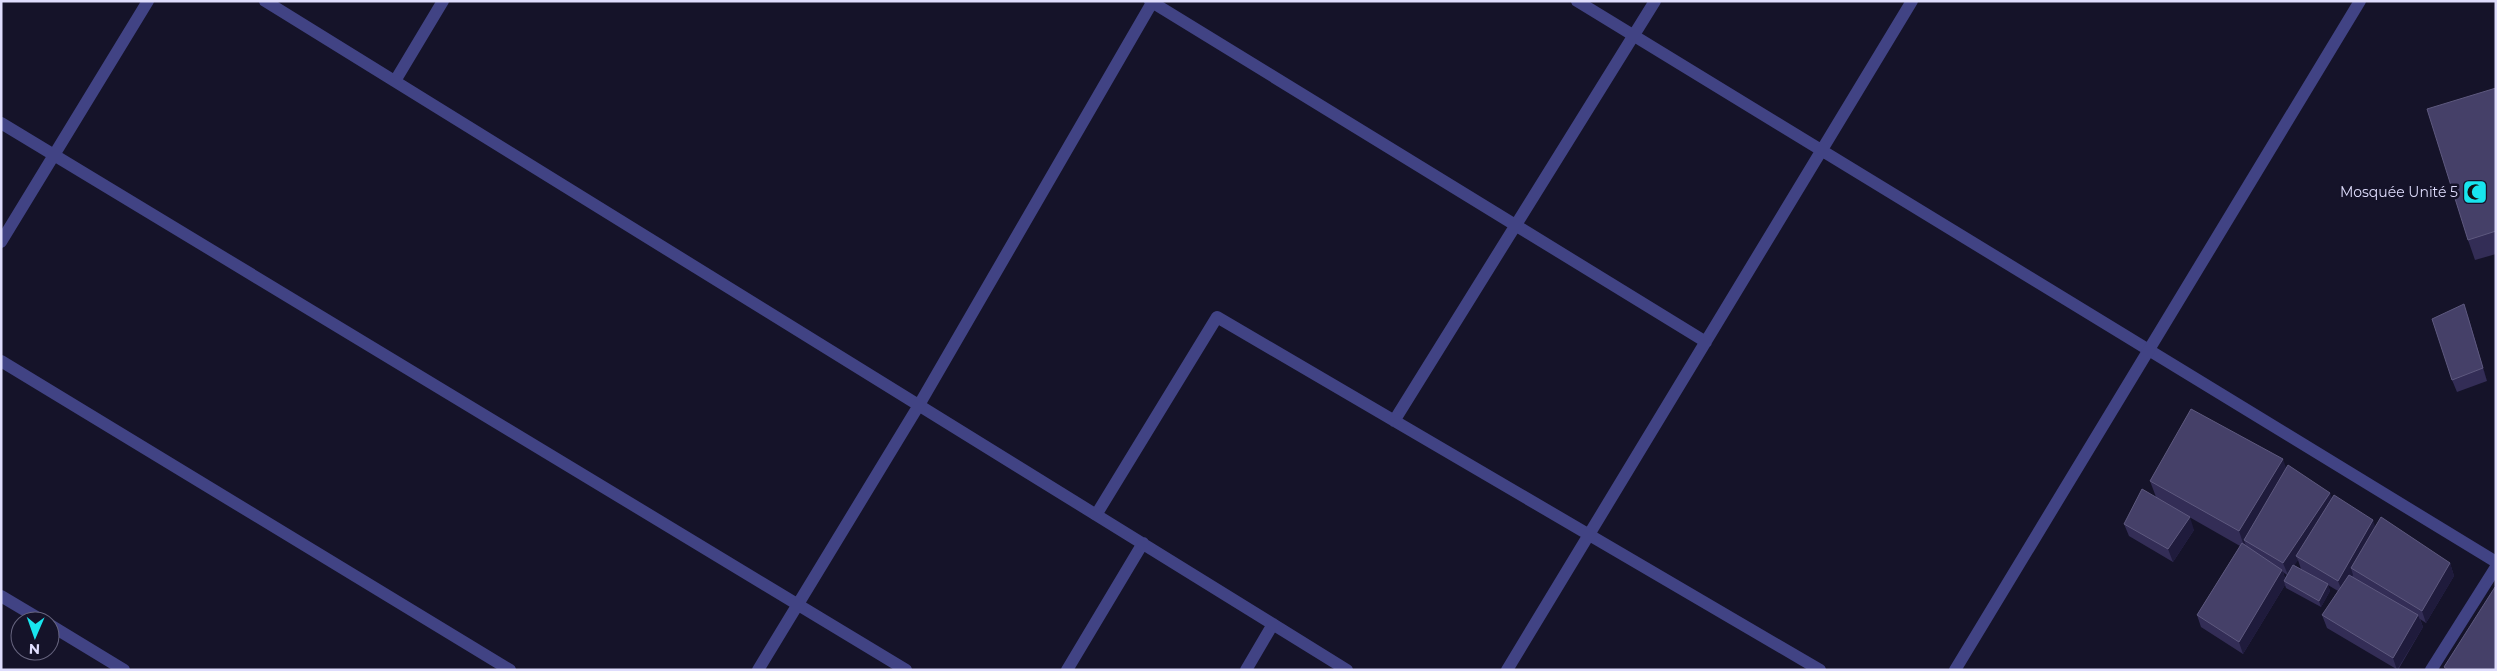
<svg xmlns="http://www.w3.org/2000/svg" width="2497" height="671" viewBox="0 0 2497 671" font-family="Montserrat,sans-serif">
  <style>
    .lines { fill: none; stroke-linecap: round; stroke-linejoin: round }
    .minor { stroke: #414384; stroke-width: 12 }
    .tertiary { stroke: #414384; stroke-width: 12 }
    .wall { fill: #332d56; fill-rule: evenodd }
    .shaded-wall { fill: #1f1b3c }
    .building { fill: #454068; stroke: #5e597f }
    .labels { text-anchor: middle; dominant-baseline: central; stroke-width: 5; stroke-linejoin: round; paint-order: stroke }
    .poi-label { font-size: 14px; fill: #dfddfd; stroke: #151329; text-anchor: end }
  </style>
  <rect width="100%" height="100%" fill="#151329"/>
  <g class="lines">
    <path class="minor" d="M265,1L1347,670
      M1150,1L1706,342
      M1577,1L2496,562
      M395,81L443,1
      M1,123L906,670
      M1,242L148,1
      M1,361L510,670
      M1394,421L1655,1
      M1096,515L1217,317L1820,670
      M1,596L43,621
      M50,625L124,670
      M758,670L919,405L1153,1
      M1067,670L1143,543
      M1246,670L1273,624
      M1507,670L1912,1
      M2431,670L2496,567"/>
    <path class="tertiary" d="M1955,670L2360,1"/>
  </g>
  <path class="wall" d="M2496,88V254L2475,260L2468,240Z
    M2468,316L2487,381L2457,392L2452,380Z
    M2287,468L2375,527L2450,563L2454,576L2426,623L2420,619L2423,627L2398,670L2327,628L2322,615L2338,591L2328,585L2330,591L2321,607L2286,588L2285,585L2243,654L2201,627L2197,615L2240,546L2177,510L2194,530L2173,562L2129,536L2124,524L2156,497L2150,481ZM2298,560L2301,569L2311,575L2294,565ZM2283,572L2287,575L2285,578Z"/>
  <path class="shaded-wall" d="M2464,304L2468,316L2487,381L2483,368Z
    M2283,459L2289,476L2244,540L2246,546L2245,549L2239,531Z
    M2330,493L2335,506L2296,556L2298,560L2288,575L2283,563Z
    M2190,517L2194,530L2173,562L2168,549Z
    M2373,520L2377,532L2351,568L2353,575L2343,594L2338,581Z
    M2450,563L2454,576L2426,623L2422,611Z
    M2282,570L2287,583L2284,581L2285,585L2243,654L2239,642Z
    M2328,584L2330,591L2321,607L2319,601Z
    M2418,615L2423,627L2397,670L2393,658Z"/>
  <path class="building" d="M2496,88V231L2468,240L2427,109Z
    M2464,304L2483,368L2452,380L2432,319Z
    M2191,409L2283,459L2239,531L2150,481Z
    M2288,465L2330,493L2283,563L2244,540Z
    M2142,489L2190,517L2168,549L2124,524Z
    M2334,495L2373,520L2338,581L2296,556Z
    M2381,517L2450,563L2422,611L2351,568Z
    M2242,543L2282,570L2239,642L2197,615Z
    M2293,565L2328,584L2319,601L2284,581Z
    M2349,575L2418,615L2393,658L2322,615Z
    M2495,587L2496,670H2448L2444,667Z"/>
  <defs>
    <symbol id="mosque-square" viewBox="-11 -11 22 22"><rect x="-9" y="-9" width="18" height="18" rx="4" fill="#18e5ee" stroke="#151329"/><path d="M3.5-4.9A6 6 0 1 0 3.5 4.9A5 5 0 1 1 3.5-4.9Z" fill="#111"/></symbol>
  </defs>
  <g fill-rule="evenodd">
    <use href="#mosque-square" x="2461" y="178" width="28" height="28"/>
  </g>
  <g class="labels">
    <g class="poi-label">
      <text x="2458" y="192">Mosquée Unité 5</text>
    </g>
  </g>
  <rect width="2497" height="671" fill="none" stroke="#dfddfd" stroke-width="5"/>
  <g transform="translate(35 636) rotate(182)"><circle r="24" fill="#151329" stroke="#66647e"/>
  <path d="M0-4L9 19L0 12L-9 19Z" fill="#18e5ee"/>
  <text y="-8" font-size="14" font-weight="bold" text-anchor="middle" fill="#dfddfd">N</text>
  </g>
</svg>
